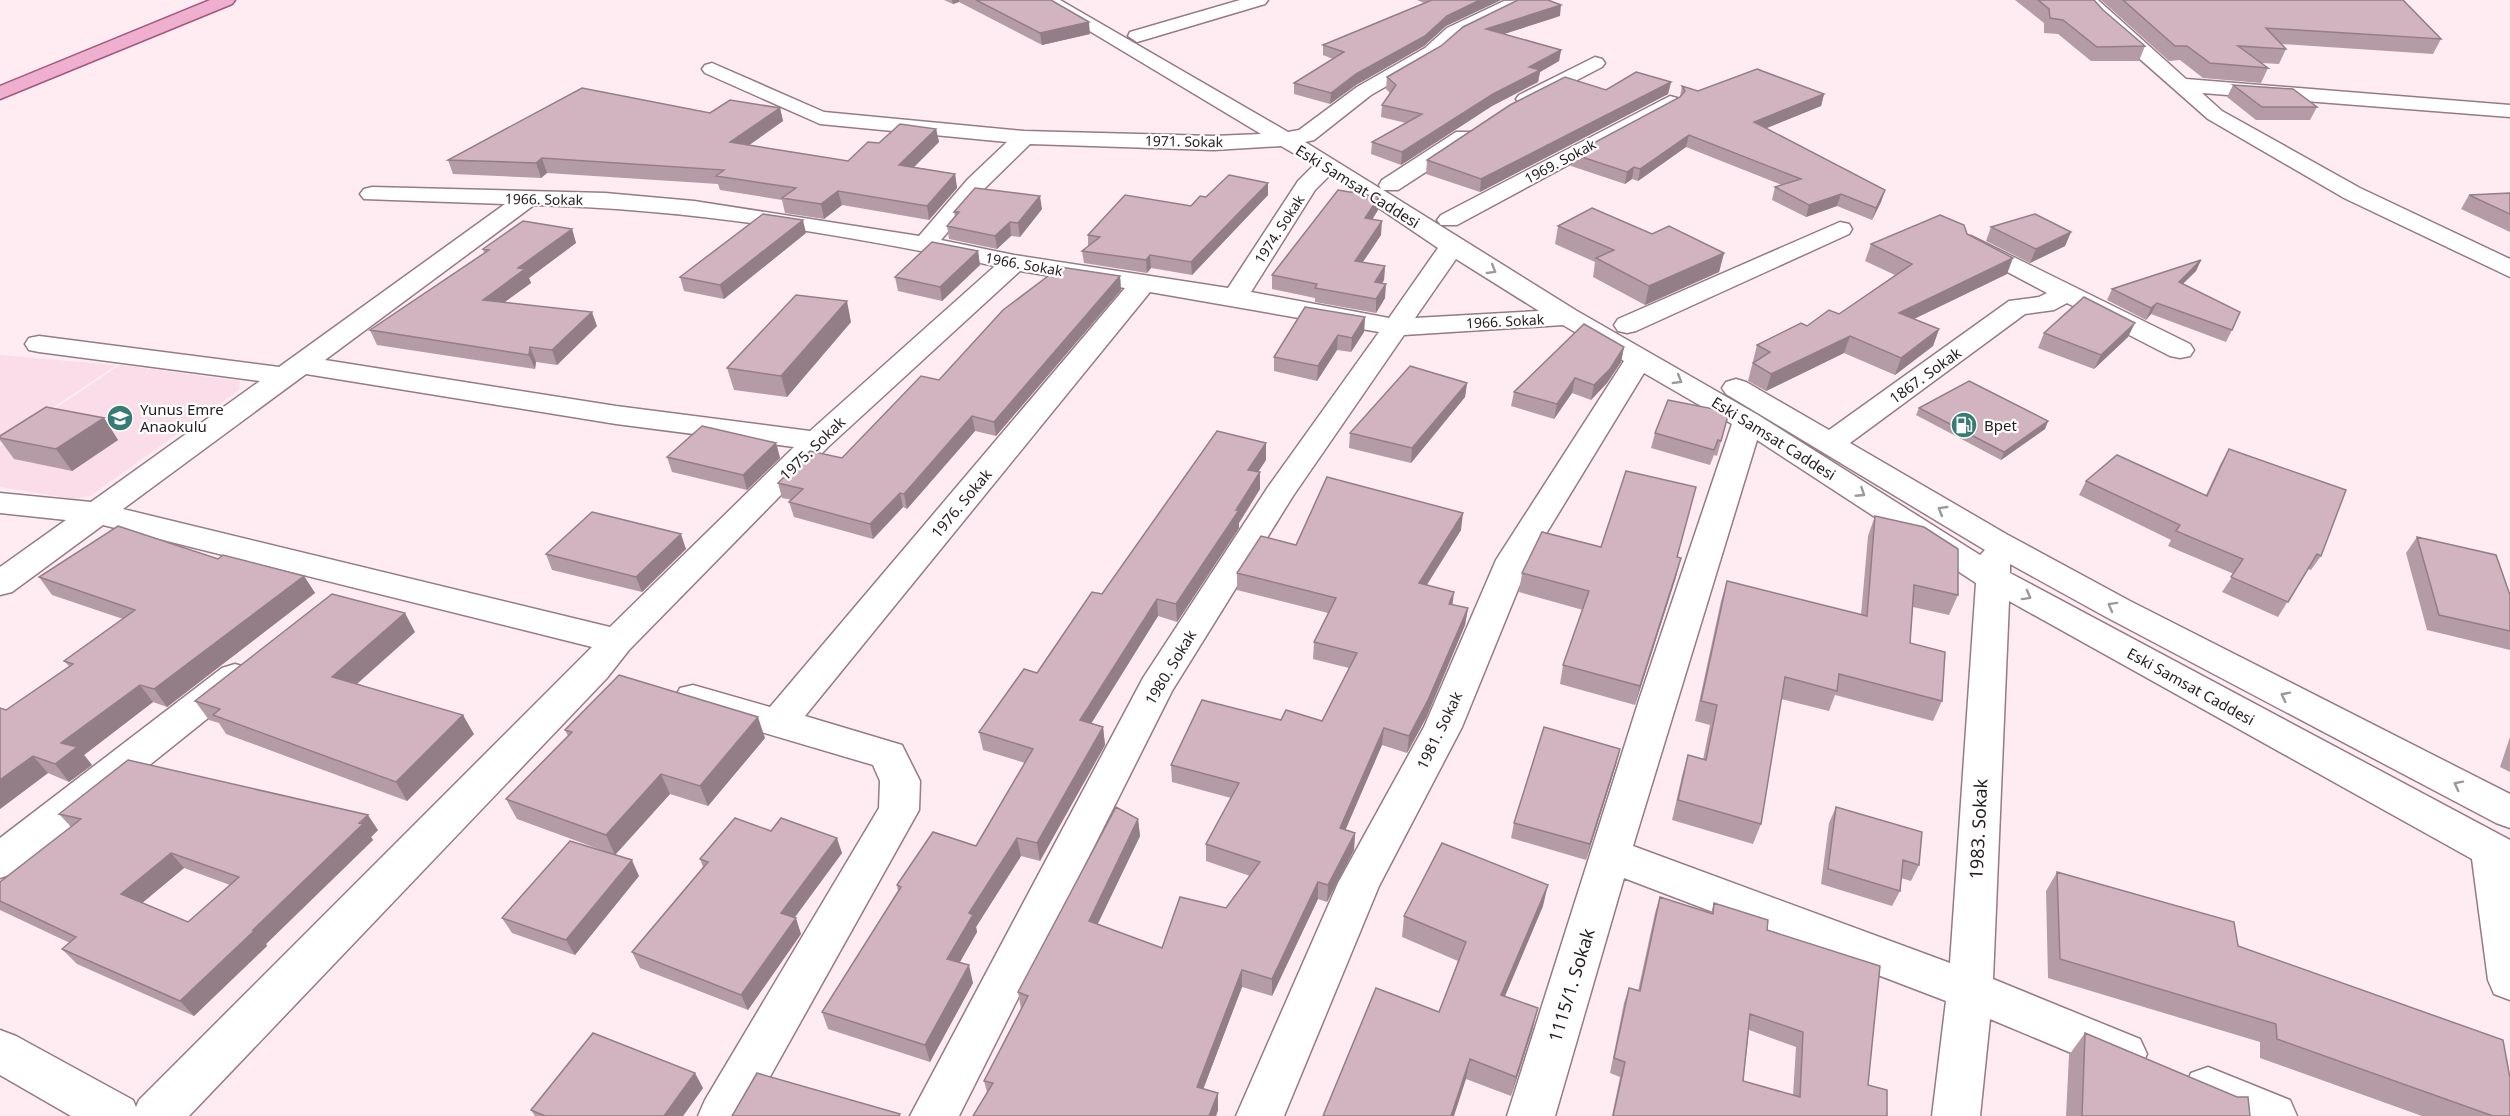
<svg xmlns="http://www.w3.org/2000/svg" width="2510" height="1116" viewBox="0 0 2510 1116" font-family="'Noto Sans',sans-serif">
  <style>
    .built { fill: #fbdce9 }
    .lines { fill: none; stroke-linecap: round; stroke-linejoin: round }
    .minor-casing { stroke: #967a86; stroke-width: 3 }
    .major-casing { stroke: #a2587c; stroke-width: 3 }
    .minor { fill: #fff; fill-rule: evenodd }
    .major { fill: #efafce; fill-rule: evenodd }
    .wall { fill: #b59ba6; fill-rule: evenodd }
    .shaded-wall { fill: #937e87 }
    .building { fill: #d2b4c1; stroke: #937e87; stroke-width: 1.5; fill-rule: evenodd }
    .oneway { stroke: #9d989b }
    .labels { text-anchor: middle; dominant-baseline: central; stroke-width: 4.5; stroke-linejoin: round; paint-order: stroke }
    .far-street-label { font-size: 14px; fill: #261b20; stroke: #fff }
    .street-label { font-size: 15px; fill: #261b20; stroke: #fff }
    .poi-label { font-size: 15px; fill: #261b20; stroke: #fff; text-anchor: start }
    .near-street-label { font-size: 18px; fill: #261b20; stroke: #fff }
  </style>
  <rect width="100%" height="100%" fill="#ffecf3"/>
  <path class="built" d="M0,355L116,365L0,443Z
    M120,365L240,381L239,390L90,496L74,499L0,487V446Z"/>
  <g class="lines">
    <defs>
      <path id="minor" d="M1038,0H1060L1288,132L1299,130L1357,87L1425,48L1447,28L1504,1L1538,0L1535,4L1516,9L1461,36L1439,56L1371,95L1314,140L1305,142L1381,189L1379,185L1382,180L1456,132H1472L1475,137L1472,142L1398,190H1383L1577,311L1758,415L1980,555L1985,550L1726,394L1722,388L1726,382L1736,379L1746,382L1829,430L2009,301L2039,297L2047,293L1962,248L1959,243L1962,238L1971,236L2190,344L2194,350L2190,356L2180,358L2170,356L2067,303L2054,310L2025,314L1850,443L2008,535L2130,601L2510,794V828L2496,823L2106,617L2010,564V573L2510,840V1000L2494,994L2488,980L2472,859L2009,601L1993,979L2140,1039L2147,1054L2140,1069L2124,1075L1990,1019L1980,1116H1932L1946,1001L1624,878L1555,1116H1507L1640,697L1732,424L1644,373L1530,560L1462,727L1379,886L1284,1116H1236L1338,883L1424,727L1496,560L1624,361L1563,325L1404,335L1293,496L1172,691L959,1116H910L1143,678L1268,487L1379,332L1150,292L805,716L902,745L920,781L919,810L748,1116H698L705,1100L879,808L880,781L873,765L680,708L675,698L680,688L693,685L770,707L1125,288L1020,271L828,447L629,650L607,678L189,1116H71L0,1075V1030L16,1036L133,1100L136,1107L139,1100L592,647L103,525L12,592L0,595V567L66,520L0,513V493L91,502L260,381L39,352L29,350L25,344L29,338L39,336L279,367L505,204L364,199L360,194L364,189L372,187L605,193L694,201L919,236L968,179L1007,142L820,124L705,73L702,69L705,65L712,63L824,112L1024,131L1214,136L1261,134ZM1030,144L1214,150L1281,146L1314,165L1298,181L1228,288L1014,255L941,240L984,189ZM1330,175L1438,248L1389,318L1251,292L1315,190ZM534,205C689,209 844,234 995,266L810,431L616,406L325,360ZM1456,259L1539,311L1415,318ZM306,374L616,424L794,447L610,627L123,509ZM1757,440L1976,583L1950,963L1633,846Z
        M1240,0H1268L1265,4L1144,40L1137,42L1128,36L1130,32Z
        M2079,0H2098L2186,79L2510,105V117L2202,93L2222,111L2360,188L2510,259V277L2344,198L2208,119L2099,23Z
        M1595,57L1602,59L1605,63L1602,67L1533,103H1519L1516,99L1519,95Z
        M1670,96L1677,98L1680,102L1677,106L1457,225H1441L1437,220L1441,215Z
        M1840,222L1849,224L1852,229L1849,234L1636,331L1627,333L1618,331L1614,325L1618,319Z
        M235,664L248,668L253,677L248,686L15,873L0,878V838L222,668Z
        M2208,1067L2290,1100L2297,1116H2218L2191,1105L2184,1089L2191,1073Z"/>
      <path id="major" d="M210,0H235L232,4L0,99V86Z"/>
    </defs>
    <use href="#minor" class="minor-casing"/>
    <use href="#major" class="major-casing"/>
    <use href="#minor" class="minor"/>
    <use href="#major" class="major"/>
  </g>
  <path class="wall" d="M944,0H1051L1090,34L1042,45L959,2L953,4Z
    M1417,0H1501L1446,26L1424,46L1356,85L1330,104L1294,94V83L1333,59L1323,55V45L1424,3Z
    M2015,0H2094L2103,10L2145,46L2139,61H2091L2058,34L2044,33V23Z
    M2101,0H2403L2441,39L2433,54L2281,44L2286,49L2279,64L2262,63L2268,68L2261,83L2203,78L2180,60L2169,61Z
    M1560,16L1504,34L1561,50L1559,61L1540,72L1538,82L1492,106L1401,165L1371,154L1372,142L1406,123L1381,117L1382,105L1390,93L1386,89L1387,77L1441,46Z
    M1671,82L1668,94L1480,192L1426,174L1427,160L1606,90Z
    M2233,85L2317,107L2310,120H2256L2227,97Z
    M1682,86L1698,91L1824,94L1821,106L1766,128L1885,190L1881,202L1872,220L1837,206L1806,217L1772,200L1775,187L1782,185L1686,147L1638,181L1632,179L1625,184L1571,166L1573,154L1680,97Z
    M780,108L783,121L749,145L848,161L879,143L936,129L939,142L914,167L955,174L957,188L929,220L842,205L824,219L785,213L782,200L720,190L718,184L547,173L541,178L453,174L448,160L710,113Z
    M1268,183V195L1192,275L1151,268L1147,273L1084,263L1082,251L1088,246V235L1191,206L1206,197Z
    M2510,193V232L2461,209L2469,195Z
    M1379,197L1378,210L1372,220L1381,235L1363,262L1385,266L1384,280L1382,283L1385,298L1376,313L1315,302V298L1272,289V275Z
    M1042,209L1020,237L1011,236L997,249L949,239L947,226L955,217L954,212Z
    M1558,226L1724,253L1719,272L1645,305L1593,277L1595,262L1555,244Z
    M1991,227L2071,232L2065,246L2030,263L1986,241Z
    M572,229L576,243L529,278L531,283L505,302L597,326L557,365L536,362L535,369L377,345L370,330L484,253L483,249Z
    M806,233L724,299L684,291L680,277Z
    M1967,234L2007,274L1914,319L1939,329L1933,346L1895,375L1844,353L1766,391L1748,381L1757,345L1839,314L1895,275L1865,261L1871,244Z
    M978,251L980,265L942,301L898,291L895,277Z
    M2201,260L2196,271L2183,284L2232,330L2226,342L2151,314L2146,320L2107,300L2112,289Z
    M1120,276L1121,290L996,436L975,431L907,509L903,507L873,539L794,517L789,502L792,500L782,498L778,483L842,458L939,380Z
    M1365,317L1364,332L1351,352L1337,350L1317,381L1274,371V357Z
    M851,322L787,397L734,390L727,368Z
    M2044,333L2128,337L2094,369L2038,348Z
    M1624,347L1621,362L1607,383L1591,400L1572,393L1554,419L1511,406L1514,392Z
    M1467,383L1465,397L1411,463L1349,448L1350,433Z
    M1919,408L2048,421L2045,429L2001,460L1916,415Z
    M1729,412L1717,456L1714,455L1710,465L1651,448L1655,433Z
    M104,418L118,440L72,471L14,459L0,440V436Z
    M776,443L780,458L747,490L672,472L667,457Z
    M2229,449L2321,556L2311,570L2308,569L2278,617L2222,592L2234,574L2168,546L2171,540L2079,495L2086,481L2206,495L2221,463Z
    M1266,460L1258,472H1260V489L1239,523V528L1177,622L1158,616L1091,724L1103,727L1105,745L1040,861L1021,856L976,927L977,932L960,962L973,983L930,1062L828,1029L822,1012L898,891L897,885L976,846L1025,763L983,750L979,732L1037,673L1102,594Z
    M1875,516L1958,595L1949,615L1913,607L1910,643L1942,701L1933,721L1835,695L1829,711L1781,699L1761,824L1753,844L1672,820L1682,776L1688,755L1703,760L1710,725L1695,721L1721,601L1727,581L1861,615L1868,536Z
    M1461,530L1427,585L1452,605L1468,608L1465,625L1426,718L1407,753L1382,745L1345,830L1355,833L1354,850L1327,902L1318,899L1272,996L1242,987L1203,1089L1218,1093V1110L1216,1116H973L987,1092L984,1081L1021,1009L1018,992L1138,819L1140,836L1097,925L1162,948L1226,908L1250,876L1206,861V844L1231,798L1172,782L1171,765L1281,720L1322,721L1349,668L1313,659L1314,642L1328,613L1237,590V573L1296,545Z
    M2417,537L2510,595V650L2427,630L2406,553Z
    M1601,547L1677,557L1676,577L1635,705L1560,684L1563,665L1583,610L1519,592L1522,573Z
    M686,549L642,592L552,570L546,554Z
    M218,559L304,576L315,593L167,707L153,702L84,755L92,765L69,782L48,773L0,809L6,710L69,666L64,661L123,619L52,595L39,577Z
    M415,632L357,684L474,734L407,801L226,734L219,723L209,720L195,701Z
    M565,730L765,738L708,806L670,794L615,855L517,819L506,799L568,736Z
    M2510,737V772L2500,767Z
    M1620,749L1616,765L1586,860L1511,838L1514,823Z
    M1836,807L1919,865L1911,881L1901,878L1900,891L1892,906L1821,884L1829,823Z
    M59,814L378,830L371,837L373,840L266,944L267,946L194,1016L77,964L62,949L70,943L0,910V882L71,827ZM184,868L230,885L188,922L142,903Z
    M771,831L842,853L794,918L801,934L748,1010L640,968L632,952L703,867L700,859Z
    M2057,872L2238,946L2510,1116H2422L2260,1058V1042L2048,978L2046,891Z
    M639,876L575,955L512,933L502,918Z
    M1660,897L1711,913L1714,903L1767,930L1868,1085L1887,1116H1612L1620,1077L1610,1073L1624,1003L1629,988L1638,991L1655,913ZM1749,1030L1796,1047L1793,1095L1743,1081Z
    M1543,906L1505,996L1533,1028L1511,1096L1466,1079L1439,1012L1458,961L1402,937L1404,916Z
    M2085,1033L2250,1116H2066L2069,1055Z
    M703,1088L683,1116H535L531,1110Z"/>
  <path class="shaded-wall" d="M952,0H959V2L953,4Z
    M1480,0H1501L1446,26L1424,46L1356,85L1330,104L1331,93L1356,74L1447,16Z
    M1561,5L1560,16L1485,40L1486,29Z
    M1089,22L1090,34L1042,45L1040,33Z
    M1561,50L1559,61L1540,72L1538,82L1492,106L1401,165L1402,152L1529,67Z
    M1671,82L1668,94L1480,192L1481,179Z
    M1824,94L1821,106L1752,134L1754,122Z
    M780,108L783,121L734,156L730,142Z
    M936,129L939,142L902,179L899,165Z
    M1689,135L1686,147L1638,181L1640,169Z
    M542,158L547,173L541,178L536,163Z
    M1634,167L1632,179L1625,184L1627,172Z
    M955,174L957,188L929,220L927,206Z
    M1268,183V195L1192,275L1191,262Z
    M1885,190L1881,202L1872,220L1876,208Z
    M838,191L842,205L824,219L821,204Z
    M1841,194L1837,206L1806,217L1809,205Z
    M1040,196L1042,209L1020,237L1018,223Z
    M1379,197L1378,210L1364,232L1365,218Z
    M803,220L806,233L724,299L720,285Z
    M1382,221L1381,235L1354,275L1355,261Z
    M1010,222L1011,236L997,249L995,236Z
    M572,229L576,243L529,278L531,283L488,314L483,300L518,268Z
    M2071,232L2065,246L2030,263L2036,249Z
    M978,251L980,265L942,301L940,287Z
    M1724,253L1719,272L1645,305L1649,286Z
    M1150,255L1151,268L1147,273L1146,260Z
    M2013,258L2007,274L1893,329L1899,313Z
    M2201,260L2196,271L2173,293L2179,282Z
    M1385,266L1384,280L1374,296L1375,282Z
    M1120,276L1121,290L996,436L994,422Z
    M1386,284L1385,298L1376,313V299Z
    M847,301L851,322L787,397L781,376Z
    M2157,303L2151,314L2146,320L2151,308Z
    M592,312L597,326L557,365L552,350Z
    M1365,317L1364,332L1351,352L1352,338Z
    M2135,323L2128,337L2094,369L2101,355Z
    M1939,329L1933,346L1895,375L1901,358Z
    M1338,335L1337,350L1317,381L1318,366Z
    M1850,336L1844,353L1766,391L1771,374Z
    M530,347L536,362L535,369L529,355Z
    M1624,347L1621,362L1607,383L1591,400L1594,385Z
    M1575,378L1572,393L1554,419L1557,404Z
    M1467,383L1465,397L1411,463L1412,448Z
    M972,416L975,431L907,509L904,494Z
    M104,418L118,440L72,471L56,449Z
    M2048,421L2045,429L2001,460L2004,452Z
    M776,443L780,458L747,490L743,475Z
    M1266,443V460L1248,487V470Z
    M1260,472V489L1239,523V528L1177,622L1176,604Z
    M900,493L903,507L873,539L870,524Z
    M1463,513L1461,530L1417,600L1419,583Z
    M681,534L686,549L642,592L636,577Z
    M1681,558L1676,577L1635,705L1640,686Z
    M304,576L315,593L167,707L154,689Z
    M1454,592L1452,609L1449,604Z
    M1157,599L1158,616L1082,738L1080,720Z
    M1468,608L1465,625L1426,718L1407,753L1409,736Z
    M405,613L415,632L343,696L332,677Z
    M140,685L153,702L84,755L92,765L69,782L55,764L61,743Z
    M463,715L474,734L407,801L396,782Z
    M758,717L765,738L708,806L700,786Z
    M1103,727L1105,745L1040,861L1037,843Z
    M1384,728L1382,745L1339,845L1340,828Z
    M1620,749L1616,765L1586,860L1590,844Z
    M33,756L48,773L0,809V780Z
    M661,774L670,794L615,855L606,835Z
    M368,815L378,830L371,837L373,840L266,944L267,946L194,1016L180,1001L253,930Z
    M1138,819L1140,836L1091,938L1089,921Z
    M1355,833L1354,850L1327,902L1328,885Z
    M837,838L842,853L787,928L781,913Z
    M1017,838L1021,856L976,927L977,932L952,976L947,959L969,913Z
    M171,853L184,868L135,909L121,894Z
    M632,860L639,876L575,955L566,940Z
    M1318,882V899L1272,996V979Z
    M1548,885L1543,906L1497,1015L1501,995Z
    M796,918L801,934L748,1010L741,995Z
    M969,965L973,983L930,1062L925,1045Z
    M1242,970V987L1198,1103L1197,1087Z
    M1538,1008L1533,1028L1511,1096L1516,1077Z
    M1470,1059L1466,1079L1454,1116H1451Z
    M695,1073L703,1088L683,1116H664Z
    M1218,1093V1110L1216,1116H1209Z"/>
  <path class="building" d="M976,0H1051L1089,22L1040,33Z
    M1432,0H1480L1447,16L1425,36L1356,74L1331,93L1294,83L1344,52L1323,45Z
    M1518,0H1548L1561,5L1486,29L1561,50L1529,67L1540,70L1493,94L1402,152L1372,142L1422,114L1382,105L1396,85L1387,77L1441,46L1463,27Z
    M2038,0H2094L2103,10L2145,46L2097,47L2063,20L2050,18L2049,9Z
    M2123,0H2403L2441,39L2266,28L2286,49L2238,46L2268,68L2210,63L2187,46H2175Z
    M1757,69L1824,94L1754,122L1885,190L1876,208L1841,194L1809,205L1775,187L1801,179L1689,135L1640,169L1634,167L1627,172L1573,154L1680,97L1685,91L1682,86L1698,91Z
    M1636,72L1671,82L1481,179L1427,160L1510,105L1565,77L1606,90Z
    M2233,85L2293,89L2317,107H2262Z
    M582,88L710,113L730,100L780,108L730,142L848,161L868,142L879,143L900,124L936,129L899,165L955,174L927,206L838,191L821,204L782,198L796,188L716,176L724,170L542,158L536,163L448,160Z
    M1229,175L1268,183L1191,262L1150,255L1146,260L1082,251L1100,237L1088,235L1125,195L1191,206L1200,196L1206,197Z
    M975,188L1040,196L1018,223L1010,222L995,236L947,226L959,212H954Z
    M1338,190L1379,197L1365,218L1382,221L1355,261L1385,266L1375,282L1386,284L1376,299L1315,288L1317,284L1272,275Z
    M2510,193V214L2469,195Z
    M1592,208L1652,234L1669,226L1724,253L1649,286L1596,258L1614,250L1558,226Z
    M763,214L803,220L720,285L680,277Z
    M2035,214L2071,232L2036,249L1991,227Z
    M1940,215L1964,225L1967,234L2013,258L1899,313L1939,329L1901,358L1850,336L1771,374L1753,363L1770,352L1757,345L1801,323L1807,326L1829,310L1839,314L1912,264L1871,244Z
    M523,221L572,229L518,268L525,269L483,300L592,312L552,350L530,347L529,355L370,330L489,250L483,249Z
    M932,242L978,251L940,287L895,277Z
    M2201,260L2179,282L2240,312L2232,330L2157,303L2151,308L2112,289Z
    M1060,267L1120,276L994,422L972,416L904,494L900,493L870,524L789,502L803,489L778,483L810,451L842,458L921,376L939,380L1003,310Z
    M796,295L847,301L781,376L727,368Z
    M2084,297L2135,323L2101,355L2044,333Z
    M1305,307L1365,317L1352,338L1338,335L1318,366L1274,357Z
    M1584,324L1624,347L1610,369L1594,385L1575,378L1557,404L1514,392Z
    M1410,366L1467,383L1412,448L1350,433Z
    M1969,381L2048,421L2004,452L1919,408Z
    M1668,400L1729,412L1721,441L1718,440L1714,450L1655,433Z
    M46,407L104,418L56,449L0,438V436Z
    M702,426L776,443L743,475L667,457Z
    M1217,431L1266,443L1248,470L1260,472L1236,510H1239L1176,604L1157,599L1080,720L1103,727L1037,843L1017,838L969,913L973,915L947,959L969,965L925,1045L822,1012L901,887L897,885L933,832L976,846L1033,749L979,732L1024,669L1037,673L1092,592L1102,594Z
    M2229,449L2346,490L2321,556L2317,554L2288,602L2231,577L2243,559L2176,531L2180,525L2086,481L2117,455L2207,496Z
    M1626,471L1696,487L1677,557L1681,558L1640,686L1563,665L1589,591L1522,573L1542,532L1601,547Z
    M1327,477L1463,513L1419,583L1454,592L1449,604L1468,608L1428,700L1409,736L1384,728L1340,828L1355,833L1328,885L1318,882L1272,979L1242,970L1197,1087L1218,1093L1209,1116H973L993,1083L984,1081L1028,996L1018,992L1116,807L1138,819L1089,921L1162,948L1180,897L1226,908L1260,862L1206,844L1239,783L1171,765L1202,700L1281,720L1286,710L1322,721L1357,653L1314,642L1336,598L1237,573L1261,536L1296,545Z
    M592,512L681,534L636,577L546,554Z
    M1875,516L1924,527L1958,549V595L1914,585L1910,643L1945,652L1942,701L1839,674L1837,691L1785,677L1761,824L1678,800L1688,755L1706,760L1717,705L1701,701L1727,581L1867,616Z
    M118,526L218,559L223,555L304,576L154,689L140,685L61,743L77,747L55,764L33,756L0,780V708L6,710L73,664L64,661L135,610L39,577Z
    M2417,537L2496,555L2510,595V631L2439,615Z
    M332,594L405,613L332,677L463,715L396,782L213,715L220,709L195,701Z
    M619,675L758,717L700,786L661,774L606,835L506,799L572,732L565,730Z
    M1544,727L1620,749L1590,844L1514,823Z
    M128,760L368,815L359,823L363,824L253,930H255L180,1001L62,949L76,937L0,901V882L81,819L59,814ZM171,853L239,877L188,922L121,894Z
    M1836,807L1922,832L1919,865L1903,860L1900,891L1828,869Z
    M735,818L771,831L781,818L837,838L781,913L796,918L741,995L632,952L708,862L700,859Z
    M570,841L632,860L566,940L502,918Z
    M1442,843L1548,885L1501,995L1538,1008L1516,1077L1470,1059L1451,1116H1323L1376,988L1439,1012L1466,942L1404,916Z
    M2057,872L2234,922L2238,946L2503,1040L2510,1078V1116H2493L2277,1039L2276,1024L2060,959Z
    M1660,897L1713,914L1714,903L1768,920L1767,930L1880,966L1868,1085L1887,1090V1116H1613L1625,1062L1614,1058L1629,988L1640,991ZM1750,1014L1803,1032L1800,1097L1743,1081Z
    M593,1033L695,1073L664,1116H545L531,1110Z
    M2085,1033L2237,1097H2248L2250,1116H2082Z
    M757,1073L900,1114L899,1116H732Z"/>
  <defs><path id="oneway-chevron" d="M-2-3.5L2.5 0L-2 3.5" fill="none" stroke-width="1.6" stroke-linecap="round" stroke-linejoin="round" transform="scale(1.5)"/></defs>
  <g class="oneway">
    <use href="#oneway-chevron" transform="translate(1492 270) rotate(31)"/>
    <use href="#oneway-chevron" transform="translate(1678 380) rotate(30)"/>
    <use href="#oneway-chevron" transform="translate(1861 493) rotate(33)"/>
    <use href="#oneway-chevron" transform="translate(1942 510) rotate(-149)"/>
    <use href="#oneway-chevron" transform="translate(2027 596) rotate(29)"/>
    <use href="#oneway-chevron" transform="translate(2112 606) rotate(-151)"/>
    <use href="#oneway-chevron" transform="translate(2285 696) rotate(-153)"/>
    <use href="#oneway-chevron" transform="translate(2458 785) rotate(-153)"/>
  </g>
  <defs>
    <symbol id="school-disc" viewBox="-11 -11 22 22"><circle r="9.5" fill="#377c72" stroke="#fff"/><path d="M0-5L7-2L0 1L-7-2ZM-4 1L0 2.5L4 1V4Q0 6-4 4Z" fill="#fff"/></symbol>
    <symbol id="fuel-disc" viewBox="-11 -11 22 22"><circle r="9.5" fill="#377c72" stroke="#fff"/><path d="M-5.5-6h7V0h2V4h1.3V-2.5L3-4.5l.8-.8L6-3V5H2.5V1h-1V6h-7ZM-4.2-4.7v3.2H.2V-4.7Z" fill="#fff"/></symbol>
  </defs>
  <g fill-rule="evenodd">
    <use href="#school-disc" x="105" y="403" width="30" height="30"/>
    <use href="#fuel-disc" x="1949" y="410" width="30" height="30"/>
  </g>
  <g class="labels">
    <g class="far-street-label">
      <text transform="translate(1184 141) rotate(1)">1971. Sokak</text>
      <text transform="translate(1560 161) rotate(-28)">1969. Sokak</text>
      <text transform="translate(544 199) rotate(1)">1966. Sokak</text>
      <text transform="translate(1279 229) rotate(-57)">1974. Sokak</text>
      <text transform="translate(1024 264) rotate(10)">1966. Sokak</text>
      <text transform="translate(1505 321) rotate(-3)">1966. Sokak</text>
    </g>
    <g class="street-label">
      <text transform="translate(1358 186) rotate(32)">Eski Samsat Caddesi</text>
      <text transform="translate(1925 375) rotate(-36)">1867. Sokak</text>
      <text transform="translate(1774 438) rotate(32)">Eski Samsat Caddesi</text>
      <text transform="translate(812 448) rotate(-44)">1975. Sokak</text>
      <text transform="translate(961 503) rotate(-50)">1976. Sokak</text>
      <text transform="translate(1170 667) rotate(-59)">1980. Sokak</text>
      <text transform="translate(2191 686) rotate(29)">Eski Samsat Caddesi</text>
      <text transform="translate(1439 730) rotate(-64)">1981. Sokak</text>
    </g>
    <g class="poi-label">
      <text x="140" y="409">Yunus Emre<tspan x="140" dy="17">Anaokulu</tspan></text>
      <text x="1984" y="425">Bpet</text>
    </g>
    <g class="near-street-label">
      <text transform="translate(1978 829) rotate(-87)">1983. Sokak</text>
      <text transform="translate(1571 985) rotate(-73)">1115/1. Sokak</text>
    </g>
  </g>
</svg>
